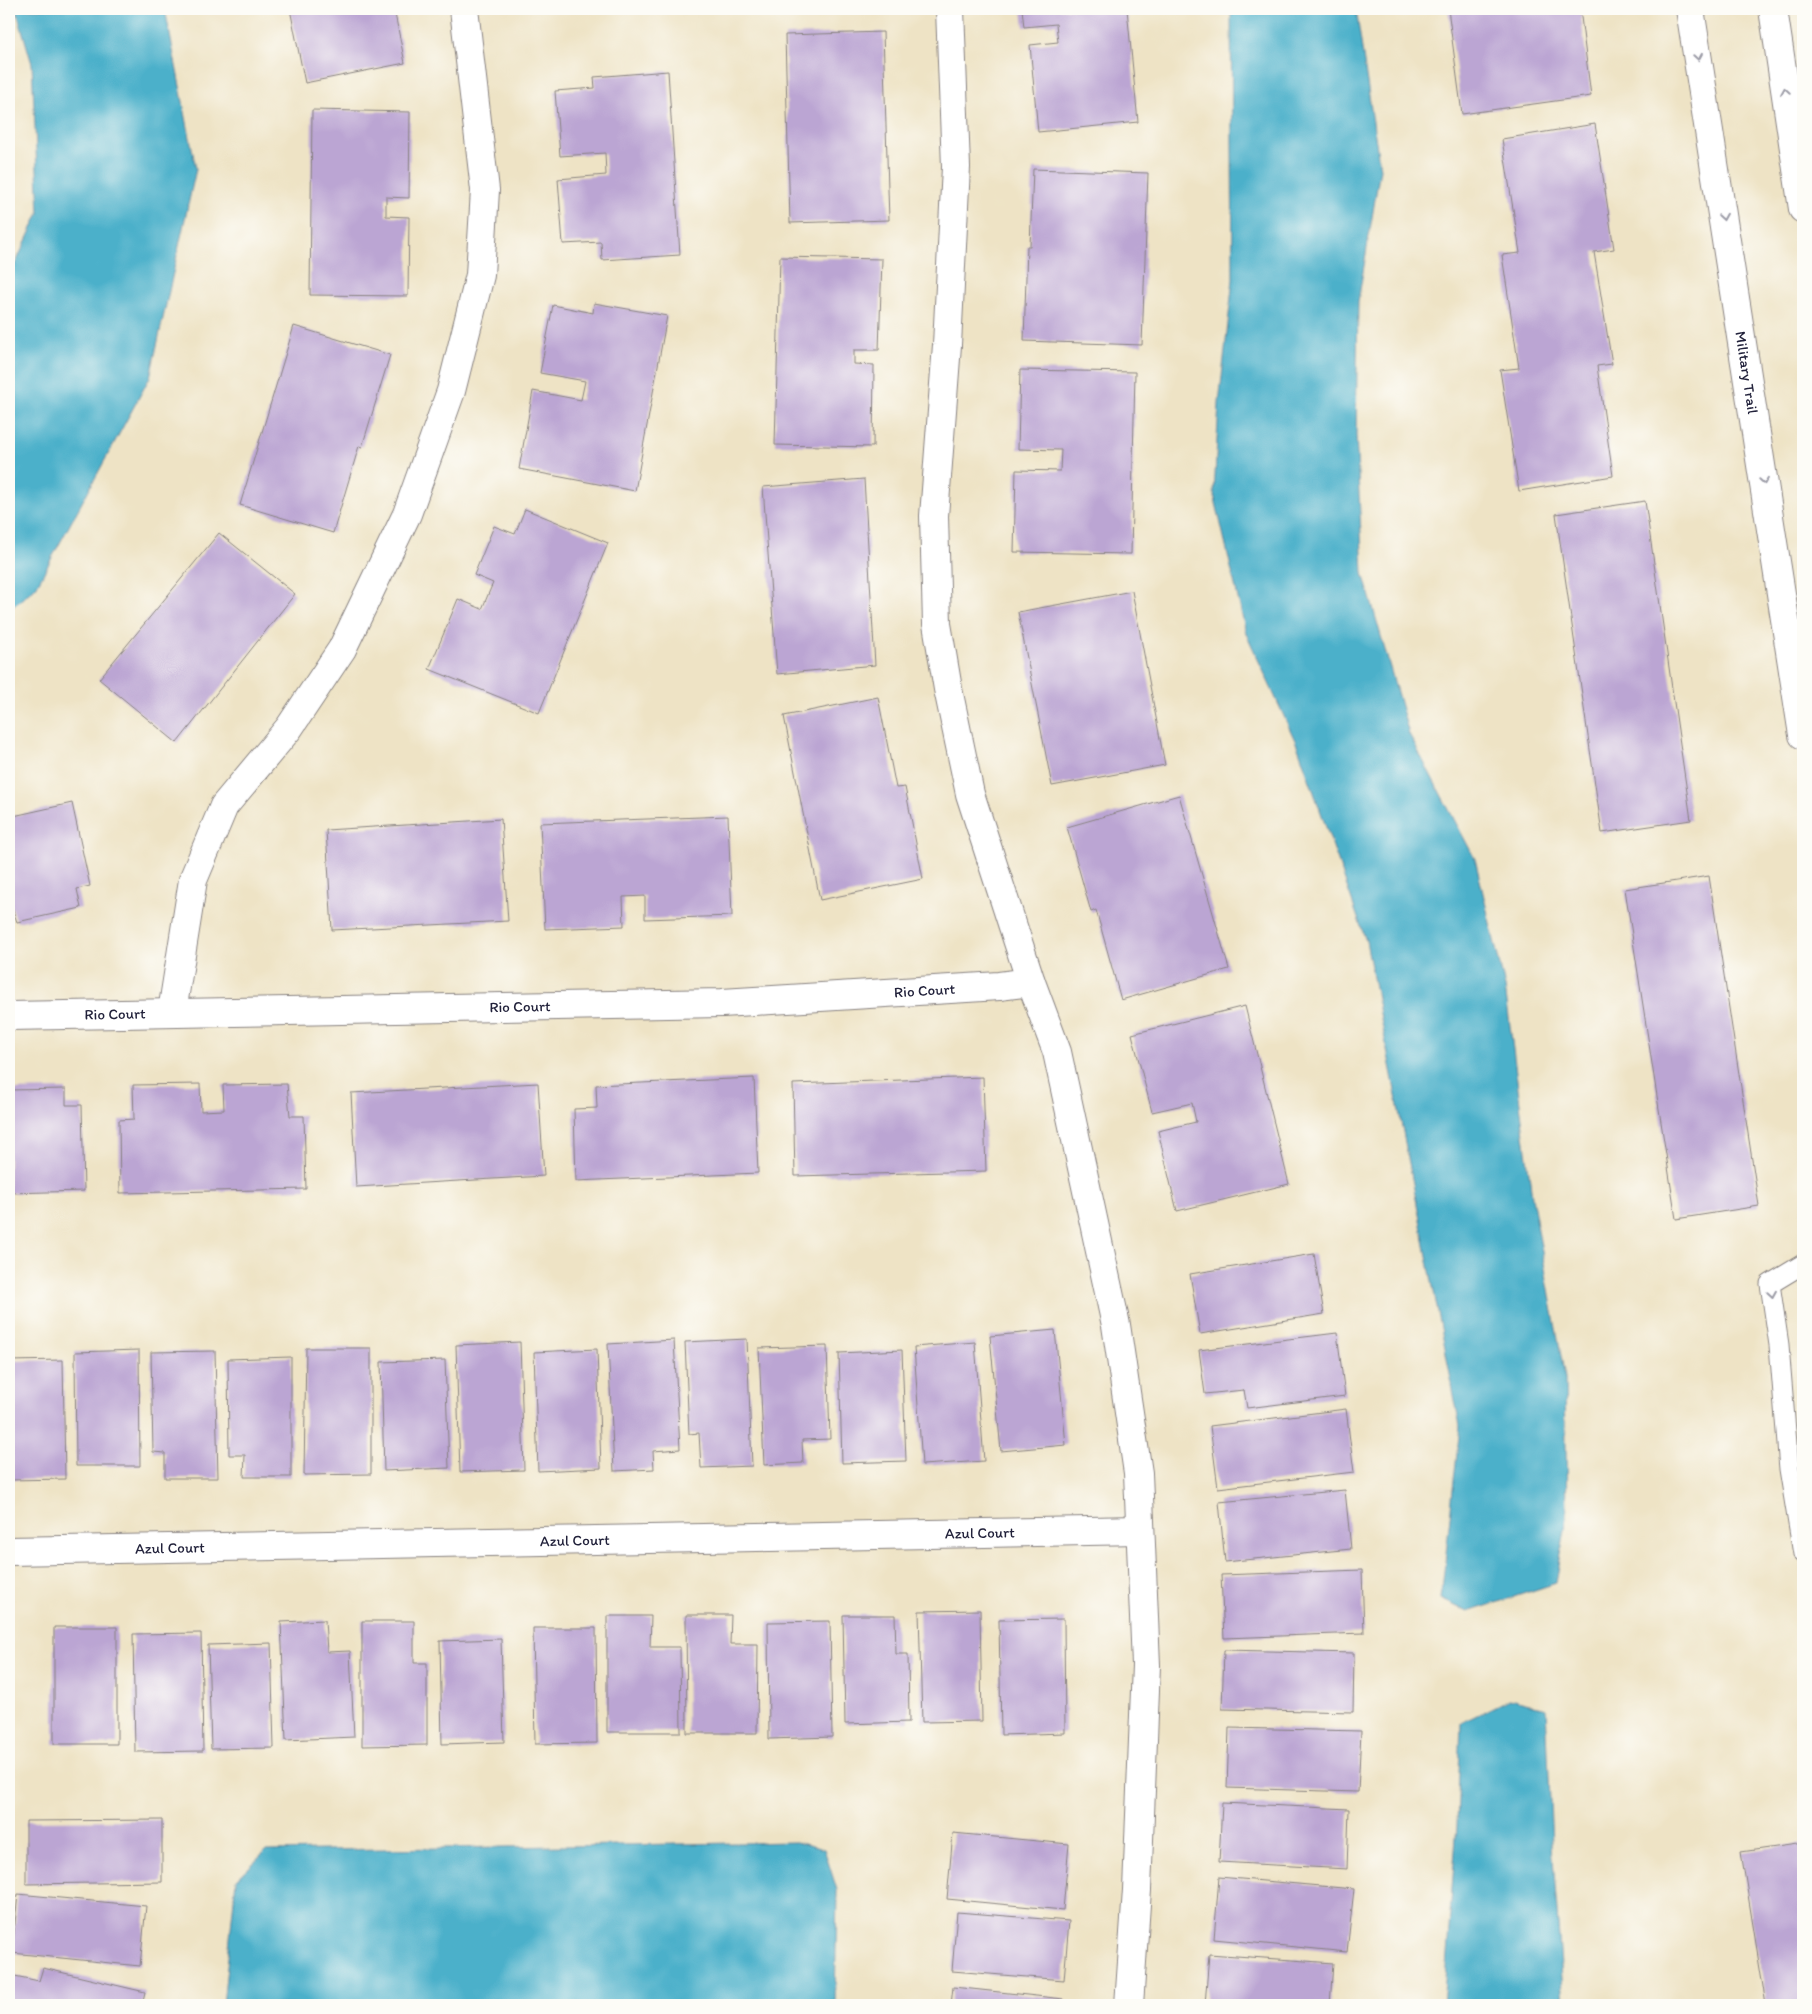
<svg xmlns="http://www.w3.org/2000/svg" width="1812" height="2014" viewBox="0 0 1812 2014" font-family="Itim,sans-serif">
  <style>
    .water { fill: #4bb0ca; stroke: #366982 }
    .building { fill: #bba5d3 }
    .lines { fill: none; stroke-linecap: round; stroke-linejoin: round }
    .lane-casing { stroke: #888280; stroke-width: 21 }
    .street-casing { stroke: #888280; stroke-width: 30 }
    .secondary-casing { stroke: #888280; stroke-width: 30 }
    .lane { stroke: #fff; stroke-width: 19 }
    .street { stroke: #fff; stroke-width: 28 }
    .secondary { stroke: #fff; stroke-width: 28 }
    .oneway { stroke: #9c9ca7 }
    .labels { text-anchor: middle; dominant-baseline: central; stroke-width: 4; stroke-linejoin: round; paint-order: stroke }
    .street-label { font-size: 15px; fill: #22223b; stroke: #fdfcf7 }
  </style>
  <rect width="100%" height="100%" fill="#fdfcf7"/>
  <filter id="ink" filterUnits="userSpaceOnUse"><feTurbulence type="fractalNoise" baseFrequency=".02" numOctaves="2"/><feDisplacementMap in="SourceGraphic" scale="10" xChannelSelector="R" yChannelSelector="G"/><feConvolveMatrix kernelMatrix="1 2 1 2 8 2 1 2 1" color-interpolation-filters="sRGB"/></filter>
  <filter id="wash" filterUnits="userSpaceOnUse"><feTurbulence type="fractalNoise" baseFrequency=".0096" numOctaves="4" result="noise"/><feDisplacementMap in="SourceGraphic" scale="20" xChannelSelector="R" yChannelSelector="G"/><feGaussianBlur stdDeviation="1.12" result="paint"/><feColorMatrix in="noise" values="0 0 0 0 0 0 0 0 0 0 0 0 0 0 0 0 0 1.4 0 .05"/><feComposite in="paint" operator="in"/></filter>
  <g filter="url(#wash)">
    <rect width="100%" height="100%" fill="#eee3c5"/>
    <path class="water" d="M16,9H165L196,169L150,377L36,587L9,610V277L39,213L32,64Z
      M1231,9H1356L1380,169L1358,302L1356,435L1363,573L1409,734L1475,859L1505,987L1532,1197L1565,1378L1567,1518L1556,1583L1468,1612L1441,1599L1460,1426L1366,941L1298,747L1246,633L1214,494L1219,403L1233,279Z
      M1509,1699L1546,1708L1552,1845L1564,2005H1443L1457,1825L1461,1723Z
      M796,1842L824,1849L837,1890L835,2005H223L236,1880L266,1851Z"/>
    <g id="blocks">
      <path class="building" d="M290,9H394L405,63L305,83Z
        M1022,9H1127L1138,122L1038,132L1030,45L1058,42L1056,24L1024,27Z
        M1448,9H1580L1591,96L1462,114Z
        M883,32L889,220L790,223L785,35Z
        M668,71L680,255L602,260L601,242L563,244L558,179L606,175L605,153L560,156L555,91L595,88L594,77Z
        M312,110L410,112L409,198L386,197V216L409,217L408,296L310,295Z
        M1595,124L1614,249L1594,252L1612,364L1597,366L1613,476L1519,491L1500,370L1519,368L1502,255L1520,253L1502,139Z
        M1033,169L1148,173L1142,345L1024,341L1027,246H1030Z
        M780,257L882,259L879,350H854V364L874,365L873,447L775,445Z
        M594,303L667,316L635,491L519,469L533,391L581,400L585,381L540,373L553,305L593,313Z
        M294,326L390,355L362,447L359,446L333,533L240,505Z
        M1020,370L1135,372L1131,554L1014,552L1016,470L1060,471L1061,450L1018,449Z
        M864,479L875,665L777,674L763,487Z
        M1645,501L1691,820L1602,833L1556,514Z
        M525,509L608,543L539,713L429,669L458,599L482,609L493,583L474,575L494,526L515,534Z
        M219,533L295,594L177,743L99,679Z
        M1132,591L1165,765L1052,786L1018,612Z
        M878,697L896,788L905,787L923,879L820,900L784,716Z
        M1179,795L1229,969L1121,1000L1096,910L1091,912L1067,827Z
        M72,803L90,886L77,889L81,908L17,922L9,899V817Z
        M728,816L732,916L645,919V896L623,897L624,926L545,929L540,823Z
        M501,819L508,921L332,930L326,830Z
        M1709,876L1759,1206L1676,1219L1625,889Z
        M1245,1006L1289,1184L1177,1211L1158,1131L1196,1122L1192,1103L1152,1112L1132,1034Z
        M983,1077L986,1171L795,1176L793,1084Z
        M754,1078L758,1173L576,1181L574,1109L597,1108L596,1085Z
        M538,1083L544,1176L356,1187L351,1093Z
        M200,1084L201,1111L224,1110L223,1085L287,1084L290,1116H304L306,1189L120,1193L119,1120L134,1119L133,1085Z
        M66,1089V1105H82L84,1191L9,1193V1090Z
        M1314,1254L1324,1314L1200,1334L1190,1274Z
        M1055,1330L1066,1445L1001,1451L990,1336Z
        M1337,1333L1345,1396L1247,1408L1244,1390L1205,1394L1199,1350Z
        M747,1339L752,1466L701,1468L699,1433L689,1434L685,1342Z
        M674,1340L680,1449L653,1451L654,1469L614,1471L608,1344Z
        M520,1342L524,1470L460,1472L456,1345Z
        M975,1342L984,1461L922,1465L914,1347Z
        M827,1346L830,1439L802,1440L803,1463L764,1465L759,1348Z
        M306,1348H371V1474L304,1475Z
        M597,1349L601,1468L538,1471L534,1352Z
        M139,1350L140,1466H76L75,1352Z
        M902,1350L906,1461L842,1463L839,1353Z
        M215,1351L218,1478H165V1453L153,1452L151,1352Z
        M291,1357V1477H244L245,1455H229L228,1359Z
        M63,1360L65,1479L9,1480V1361Z
        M445,1360L449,1468L384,1471L381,1362Z
        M1346,1409L1354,1472L1218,1488L1210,1426Z
        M1345,1490L1351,1549L1225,1562L1219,1502Z
        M1362,1570L1364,1633L1224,1638L1221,1575Z
        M980,1610L982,1721L922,1722L919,1611Z
        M686,1615H731L730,1644H758L757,1733H687Z
        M843,1615H895L896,1654H908L909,1722L845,1724Z
        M607,1616H651L650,1647H680L681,1732H607Z
        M1064,1619L1065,1733L1001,1735L999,1620Z
        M325,1620L327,1652L350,1651L354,1737L286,1740L281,1622Z
        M362,1621H414V1663H427V1745L362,1746Z
        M830,1621L832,1737L769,1739L768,1622Z
        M54,1627H117V1744H54Z
        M533,1628H596L597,1743L535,1744Z
        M201,1633L203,1751L135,1752L133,1634Z
        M501,1639L504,1742L442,1744L440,1641Z
        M271,1643L274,1748L211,1749L208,1645Z
        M1224,1650L1354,1653L1353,1712L1222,1709Z
        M1229,1728L1361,1731L1358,1792L1227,1788Z
        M1222,1803L1349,1809L1347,1869L1219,1862Z
        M162,1820V1882L26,1884V1821Z
        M953,1833L1069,1844L1063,1910L947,1899Z
        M1803,1843V2005H1766L1741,1852Z
        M1219,1877L1354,1889L1347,1952L1214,1939Z
        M18,1894L146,1906L140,1966L12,1953Z
        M957,1912L1069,1921L1064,1980L952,1971Z
        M1209,1954L1333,1963L1330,2005H1205Z
        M43,1968L145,1992L142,2005H9L10,1975L39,1981Z
        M953,1987L1064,1999V2005H951Z"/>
    </g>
  </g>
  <g filter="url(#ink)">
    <use href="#blocks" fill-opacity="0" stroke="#888280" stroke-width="1"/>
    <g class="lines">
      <defs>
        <path id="lane" d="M1803,1264L1770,1284L1779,1345L1789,1469L1803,1554"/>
        <g id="street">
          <path d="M950,9L956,167L947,345L934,516L937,624L948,689L970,794L1031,982L1057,1052L1116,1325L1138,1473L1146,1665L1137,1890L1129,2005"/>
          <path d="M172,1012L193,880L224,806L289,728L342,649L407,514L451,391L480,275L485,190L464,9"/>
          <path id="s1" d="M9,1016L722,1003L999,986L1031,982"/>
          <path id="s2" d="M9,1551L1140,1530"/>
        </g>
        <g id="secondary">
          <path id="s3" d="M1690,9L1803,735"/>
          <path d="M1773,9L1803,209"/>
        </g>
      </defs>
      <use href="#lane" class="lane-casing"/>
      <use href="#street" class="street-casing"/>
      <use href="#secondary" class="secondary-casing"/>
      <use href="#lane" class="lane"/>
      <use href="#street" class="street"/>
      <use href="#secondary" class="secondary"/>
    </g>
    <defs><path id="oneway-chevron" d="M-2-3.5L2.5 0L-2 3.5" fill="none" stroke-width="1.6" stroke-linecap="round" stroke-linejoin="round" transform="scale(1.25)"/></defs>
    <g class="oneway">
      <use href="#oneway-chevron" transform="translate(1698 57) rotate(81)"/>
      <use href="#oneway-chevron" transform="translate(1785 91) rotate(-99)"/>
      <use href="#oneway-chevron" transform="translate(1723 217) rotate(81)"/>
      <use href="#oneway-chevron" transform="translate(1764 481) rotate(81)"/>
      <use href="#oneway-chevron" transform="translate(1772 1294) rotate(81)"/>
    </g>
  </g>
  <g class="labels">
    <g class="street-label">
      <text stroke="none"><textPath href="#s3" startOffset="368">Military Trail</textPath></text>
      <text stroke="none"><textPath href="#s1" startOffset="916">Rio Court</textPath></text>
      <text stroke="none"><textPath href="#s1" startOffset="511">Rio Court</textPath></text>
      <text stroke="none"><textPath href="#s1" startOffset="106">Rio Court</textPath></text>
      <text stroke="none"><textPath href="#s2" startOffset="971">Azul Court</textPath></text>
      <text stroke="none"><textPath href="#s2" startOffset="566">Azul Court</textPath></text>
      <text stroke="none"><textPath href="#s2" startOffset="161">Azul Court</textPath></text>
    </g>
  </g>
  <rect width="1812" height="2014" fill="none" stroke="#fdfcf7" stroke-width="30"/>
</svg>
